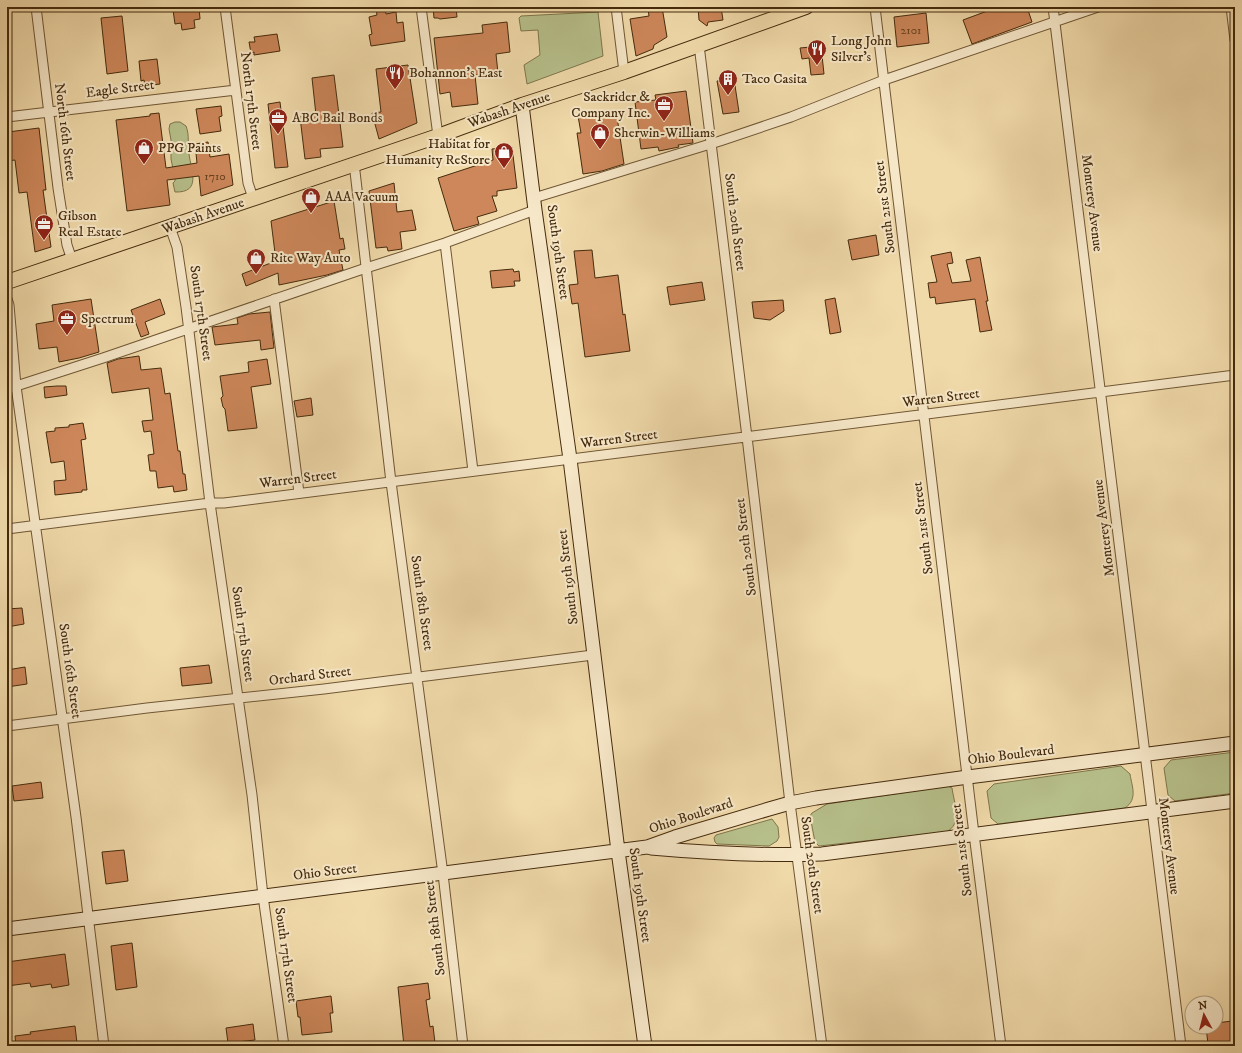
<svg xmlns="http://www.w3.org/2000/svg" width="1242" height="1053" viewBox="0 0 1242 1053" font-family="'IM FELL DW Pica',serif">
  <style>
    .green { fill: #b7c08b; stroke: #7e764c }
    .building { fill: #cd875a; stroke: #452b0d }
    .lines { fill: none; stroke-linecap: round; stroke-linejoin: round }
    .street-casing { stroke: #705734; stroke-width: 11 }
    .secondary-casing { stroke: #452b0d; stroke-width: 15 }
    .primary-casing { stroke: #452b0d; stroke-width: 16 }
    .street { stroke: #f6e7c8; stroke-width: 9 }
    .secondary { stroke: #f6e7c8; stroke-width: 13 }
    .primary { stroke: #f1daaa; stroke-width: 14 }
    .labels { text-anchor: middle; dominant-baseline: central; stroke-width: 4; stroke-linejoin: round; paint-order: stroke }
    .number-label { font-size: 12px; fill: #674220 }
    .poi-label { font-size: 14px; fill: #452b0d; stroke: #f6e7c8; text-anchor: start }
    .street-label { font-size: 14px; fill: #452b0d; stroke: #f6e7c8 }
  </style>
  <rect width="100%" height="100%" fill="#f1daaa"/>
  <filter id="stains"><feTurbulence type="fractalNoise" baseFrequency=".005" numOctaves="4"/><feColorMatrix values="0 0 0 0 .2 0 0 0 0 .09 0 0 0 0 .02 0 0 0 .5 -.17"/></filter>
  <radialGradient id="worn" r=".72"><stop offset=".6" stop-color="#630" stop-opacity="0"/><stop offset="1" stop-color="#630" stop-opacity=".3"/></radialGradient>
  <path class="green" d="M598,12L603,56L527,84L524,65L540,55L538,30L521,31L519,18L521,16Z
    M175,122H180L186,126C190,136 187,144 189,154C191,170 202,193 175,192L173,183L175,181V179L171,159V140L169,129L170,124Z
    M1235,752V793L1175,801L1168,795L1164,768L1171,760Z
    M1121,766L1130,774C1132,787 1138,799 1125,808L998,824L991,818L987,791L994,784Z
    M948,786L952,788C954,803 963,824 946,832L819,846L815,842L810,816L812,813L827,804Z
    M772,819L778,827L779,837L777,841L769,846L717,844L715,842L714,838L716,835Z"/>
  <path class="building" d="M199,7L200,19L194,20L195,28L182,30L181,23L175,24L173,10Z
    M433,7H456L457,17L440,19L438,18H434Z
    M652,7H662L667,37L654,45L653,49L636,56L630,19L649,16L648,9L652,8Z
    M698,7H721L723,20L708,22L707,26L699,20Z
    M998,7H1027L1032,22L972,44L963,20Z
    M385,8L386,14L396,12L397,23L403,22L405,41L371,46L369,35L372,34L369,17L377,15L376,9Z
    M926,13L929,43L897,47L894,17Z
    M122,16L128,71L107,74L101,18Z
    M507,22L510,52L496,54L498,73L475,75L478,104L452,107L450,92L440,94L434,38L483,33L482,25Z
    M277,34L280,51L254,55V52L251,53L249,42H255L254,37Z
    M821,46L824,74L811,75L809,58L802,59L800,48Z
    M157,59L160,84L145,86L144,80L141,81L139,61Z
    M408,65L417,123L379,139L372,113L381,112L376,69Z
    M334,75L343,147L320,149L321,157L305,159L300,117L316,115L312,78Z
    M734,79L739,112L723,114L717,81Z
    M686,91L693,143L678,145L679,147L659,151L658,147L641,149L635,102L656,100L655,95Z
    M280,102L288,167L275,168L268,104Z
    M221,106L222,116L219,117L221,131L200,134L196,109Z
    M616,110L624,164L602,171L583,174L577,133H581L578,116Z
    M159,113L166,168L197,163L195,144L208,142L210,157L229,154L233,185L201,196L199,176L167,180L170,205L127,211L116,120L150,116V114Z
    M39,128L46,190H43L51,247L35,252L27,192L19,193L15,160L7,161V136H9L8,132Z
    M512,147L517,188L497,191V196H492L497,211L477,217L479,224L454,231L438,178L493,160L492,149Z
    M394,183L397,212L412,210L416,230L400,232L402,249L388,251L387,247L376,248L369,191Z
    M334,201L340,239L343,238L345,249L339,250L343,270L327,275L279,285L278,273L246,286L242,274L276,261L271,221Z
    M876,235L879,255L852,260L848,240Z
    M592,250L595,278L618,275L623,315L625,314L630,351L585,357L578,303L572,304L569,285L578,284L574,251Z
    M951,252L953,263L947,264L952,283L971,281L966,260L980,257L988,301H986L992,330L980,332L975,299L936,304L935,297L930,298L928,283L937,282L931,256Z
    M513,269L514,272L519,271L520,281H514L515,286L492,288L490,271Z
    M702,282L705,300L670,305L667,287Z
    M835,298L841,332L830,334L825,300Z
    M91,299L99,352L79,358L59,362L57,347L39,349L36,324L54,321L52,305Z
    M160,299L165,314L145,322L149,334L141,337L131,310Z
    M783,300L784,311L770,320L754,318L752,302Z
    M270,312L274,348L261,350L260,340L215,345L212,327L238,324L237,318L249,314Z
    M139,356L141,370L161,368L165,394L170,393L178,451H180L183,474H185L187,490L174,492L173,486L158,488L156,471H150L148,455L154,454L151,431L144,432L142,421L153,420L149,388L112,393L107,363L118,359Z
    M267,359L271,384L251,387L257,428L228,431L225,409L223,407L221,398L223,396L220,376L249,372L248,362Z
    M57,386H66L67,395L45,398L44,387Z
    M311,398L313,415L297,417L294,401Z
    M83,423L86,439L81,440L87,490H82V492L55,495L54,481L66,480L64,461L51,463L46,432L55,431V428L69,427V425Z
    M22,608L24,624L7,627V609Z
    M209,665L212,683L182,686L180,668Z
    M25,667L27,684L7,687V670Z
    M41,782L43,798L14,801L12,786Z
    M124,850L128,881L106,884L102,852Z
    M132,943L137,987L116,990L111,946Z
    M65,954L69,985L52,988L51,984L31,987L30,983L7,986V962Z
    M428,983L430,999L426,1000L430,1027L433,1026L435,1043L404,1046L398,987Z
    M331,996L333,1013H330L332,1032L302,1035L300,1017H298L296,1001Z
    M1232,1021L1234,1041L1208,1044L1206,1027H1216V1023Z
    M253,1024L255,1040L228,1043L226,1028Z
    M75,1026L77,1043L50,1046H16L15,1036L31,1034L30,1032Z"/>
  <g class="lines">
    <defs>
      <path id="street" d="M36,7L58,188L67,245L72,260
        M225,7L248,183L253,198
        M421,7L438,136
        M616,7L624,72
        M875,7L974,834L1001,1046
        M1053,7C1098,353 1136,700 1181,1046
        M1231,7L1235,40
        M699,45L747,437L790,803L822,1046
        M7,117L236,90
        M354,163L391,482L443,874L463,1046
        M534,198L720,141L791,117L884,80L1098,7
        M170,227L177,247L186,307L210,503L252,795L263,896L284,1046
        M445,243L473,471
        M7,299L9,305L16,386L76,817L104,1046
        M274,299L299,493
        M7,389L103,358L366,268L445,243L535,210
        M7,529L210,503H224L1235,375
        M7,726L147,708L324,689L593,655"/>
      <path id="secondary" d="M522,105L535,210L570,459L618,851L645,1046
        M651,848C707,853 765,856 822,854L1235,801
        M7,929L647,847L675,837L769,809L790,803L816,798L968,777L1235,743"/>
      <path id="primary" d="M7,282L438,136L522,105L624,72L806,7"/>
    </defs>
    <use href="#street" class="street-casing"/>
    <use href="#secondary" class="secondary-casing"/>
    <use href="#primary" class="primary-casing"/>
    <use href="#street" class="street"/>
    <use href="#secondary" class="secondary"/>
    <use href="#primary" class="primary"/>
  </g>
  <defs>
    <symbol id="restaurant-pin" viewBox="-11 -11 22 30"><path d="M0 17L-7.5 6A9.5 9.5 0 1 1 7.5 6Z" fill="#8f2418" stroke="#f6e7c8"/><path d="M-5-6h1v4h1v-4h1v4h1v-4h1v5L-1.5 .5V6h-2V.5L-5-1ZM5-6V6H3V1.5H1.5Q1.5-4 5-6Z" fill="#fff"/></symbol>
    <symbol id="building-pin" viewBox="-11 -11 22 30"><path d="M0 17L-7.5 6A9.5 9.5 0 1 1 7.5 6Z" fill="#8f2418" stroke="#f6e7c8"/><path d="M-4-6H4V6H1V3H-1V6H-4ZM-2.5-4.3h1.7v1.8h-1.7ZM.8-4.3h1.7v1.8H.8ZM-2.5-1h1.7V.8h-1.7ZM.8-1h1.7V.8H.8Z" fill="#fff"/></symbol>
    <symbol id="office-pin" viewBox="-11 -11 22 30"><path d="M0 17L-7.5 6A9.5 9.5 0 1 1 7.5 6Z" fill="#8f2418" stroke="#f6e7c8"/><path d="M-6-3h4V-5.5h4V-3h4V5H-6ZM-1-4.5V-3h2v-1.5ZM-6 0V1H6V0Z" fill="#fff"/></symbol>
    <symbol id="shop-pin" viewBox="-11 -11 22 30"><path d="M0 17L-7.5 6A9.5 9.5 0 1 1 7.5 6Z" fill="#8f2418" stroke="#f6e7c8"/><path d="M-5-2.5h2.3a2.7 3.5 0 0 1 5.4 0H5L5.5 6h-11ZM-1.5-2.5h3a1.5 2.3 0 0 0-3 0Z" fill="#fff"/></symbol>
  </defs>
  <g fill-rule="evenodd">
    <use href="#restaurant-pin" x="806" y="38" width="22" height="30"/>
    <use href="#restaurant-pin" x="384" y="62" width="22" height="30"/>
    <use href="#building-pin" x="717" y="68" width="22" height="30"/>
    <use href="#office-pin" x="653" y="94" width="22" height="30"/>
    <use href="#office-pin" x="267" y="107" width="22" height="30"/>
    <use href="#shop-pin" x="589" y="122" width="22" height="30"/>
    <use href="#shop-pin" x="133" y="137" width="22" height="30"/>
    <use href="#shop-pin" x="493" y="141" width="22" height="30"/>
    <use href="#shop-pin" x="300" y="186" width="22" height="30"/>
    <use href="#office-pin" x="33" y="213" width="22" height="30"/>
    <use href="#shop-pin" x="245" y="247" width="22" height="30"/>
    <use href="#office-pin" x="56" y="308" width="22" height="30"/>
  </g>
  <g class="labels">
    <g class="number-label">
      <text x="911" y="30">2101</text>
      <text x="215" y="176">1710</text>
    </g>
    <g class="poi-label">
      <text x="831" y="41">Long John<tspan x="831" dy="16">Silver's</tspan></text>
      <text x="409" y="73">Bohannon's East</text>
      <text x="742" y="79">Taco Casita</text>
      <text x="650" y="97" text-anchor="end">Sackrider &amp;<tspan x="650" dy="16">Company Inc.</tspan></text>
      <text x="292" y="118">ABC Bail Bonds</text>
      <text x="614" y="133">Sherwin-Williams</text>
      <text x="490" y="144" text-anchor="end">Habitat for<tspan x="490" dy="16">Humanity ReStore</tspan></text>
      <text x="158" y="148">PPG Paints</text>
      <text x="325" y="197">AAA Vacuum</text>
      <text x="58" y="216">Gibson<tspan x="58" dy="16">Real Estate</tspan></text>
      <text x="270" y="258">Rite Way Auto</text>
      <text x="81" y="319">Spectrum</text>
    </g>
    <g class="street-label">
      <text transform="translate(120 89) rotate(-7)">Eagle Street</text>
      <text transform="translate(251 101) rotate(83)">North 17th Street</text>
      <text transform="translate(509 110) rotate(-19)">Wabash Avenue</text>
      <text transform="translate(65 132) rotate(83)">North 16th Street</text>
      <text transform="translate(1092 203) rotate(83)">Monterey Avenue</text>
      <text transform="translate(885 207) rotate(-97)">South 21st Street</text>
      <text transform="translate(203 216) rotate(-19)">Wabash Avenue</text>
      <text transform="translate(735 222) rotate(83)">South 20th Street</text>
      <text transform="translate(558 252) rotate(82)">South 19th Street</text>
      <text transform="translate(201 313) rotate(82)">South 17th Street</text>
      <text transform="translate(941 398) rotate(-7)">Warren Street</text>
      <text transform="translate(619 439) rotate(-7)">Warren Street</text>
      <text transform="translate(298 479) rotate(-7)">Warren Street</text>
      <text transform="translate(923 528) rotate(-97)">South 21st Street</text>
      <text transform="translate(1104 528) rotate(-97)">Monterey Avenue</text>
      <text transform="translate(746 547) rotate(-97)">South 20th Street</text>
      <text transform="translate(568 577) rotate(-97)">South 19th Street</text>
      <text transform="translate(422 603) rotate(82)">South 18th Street</text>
      <text transform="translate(243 634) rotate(82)">South 17th Street</text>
      <text transform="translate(70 671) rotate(82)">South 16th Street</text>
      <text transform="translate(310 676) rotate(-7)">Orchard Street</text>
      <text transform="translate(1011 755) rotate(-7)">Ohio Boulevard</text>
      <text transform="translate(691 816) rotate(-18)">Ohio Boulevard</text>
      <text transform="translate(1169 846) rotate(83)">Monterey Avenue</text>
      <text transform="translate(962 850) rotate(-97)">South 21st Street</text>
      <text transform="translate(812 865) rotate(82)">South 20th Street</text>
      <text transform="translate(325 872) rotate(-7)">Ohio Street</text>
      <text transform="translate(640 895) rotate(82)">South 19th Street</text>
      <text transform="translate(435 928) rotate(-97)">South 18th Street</text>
      <text transform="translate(286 955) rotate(82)">South 17th Street</text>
    </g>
  </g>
  <rect width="1242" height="1053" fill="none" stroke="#f1daaa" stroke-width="24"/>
  <rect x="8" y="8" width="1226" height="1037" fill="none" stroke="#452b0d" stroke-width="2"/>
  <rect x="12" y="12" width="1218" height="1029" fill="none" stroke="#452b0d"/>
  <g transform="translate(1204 1015) rotate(353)"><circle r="19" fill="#f6e7c8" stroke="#af9c7d"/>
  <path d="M0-3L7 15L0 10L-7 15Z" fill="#8f2418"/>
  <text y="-6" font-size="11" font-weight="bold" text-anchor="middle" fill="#452b0d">N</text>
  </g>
  <rect width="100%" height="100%" filter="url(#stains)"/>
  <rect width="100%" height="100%" fill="url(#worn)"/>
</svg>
